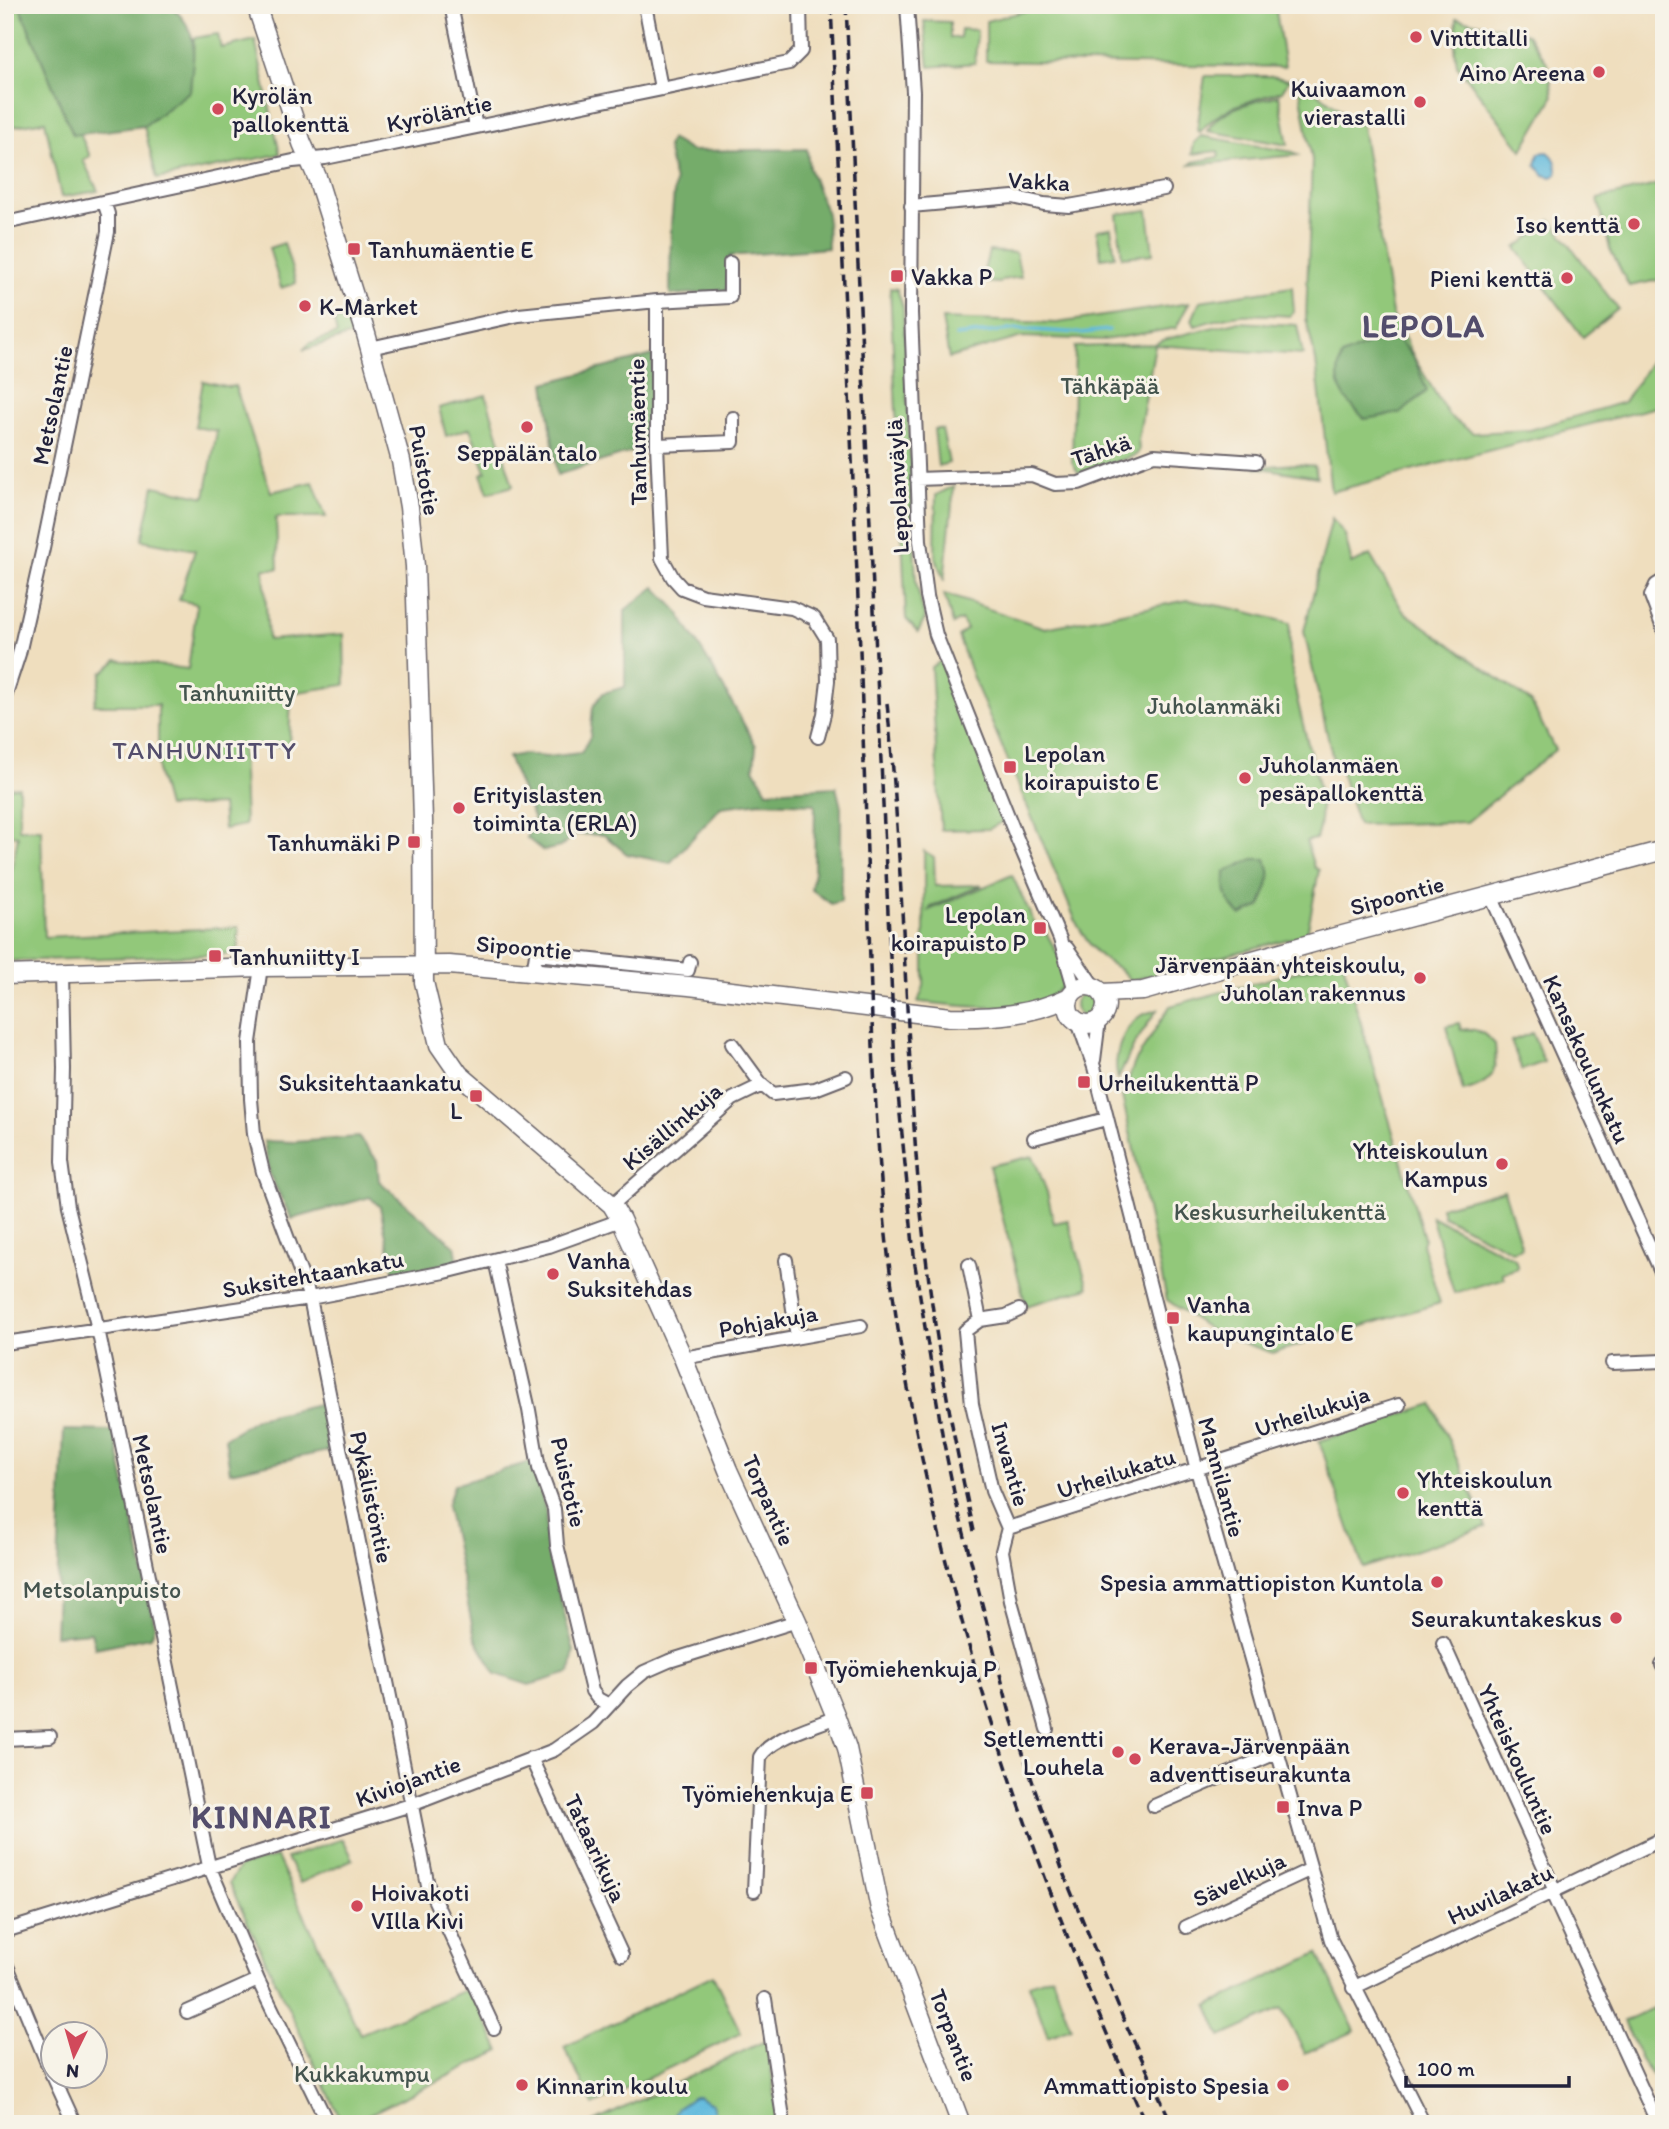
<svg xmlns="http://www.w3.org/2000/svg" width="1669" height="2129" viewBox="0 0 1669 2129" font-family="Itim,sans-serif">
  <style>
    .green { fill: #92c87a; stroke: #5a755a; stroke-width: 2 }
    .forest { fill: #75ac6a; stroke: #4c6752; stroke-width: 2 }
    .water { fill: #60badd; stroke: #416e8c; stroke-width: 2 }
    .lines { fill: none; stroke-linecap: round; stroke-linejoin: round }
    .stream { stroke: #60badd; stroke-width: 3.5 }
    .street-casing { stroke: #6a6469; stroke-width: 16 }
    .secondary-casing { stroke: #6a6469; stroke-width: 21 }
    .street { stroke: #fff; stroke-width: 12 }
    .secondary { stroke: #fff; stroke-width: 18 }
    .rail { stroke: #22223b; stroke-width: 3.5; stroke-dasharray: 10 5; stroke-linecap: butt }
    .poi-dot { fill: #d1495b; stroke: #f7f3e8; stroke-width: 2.5 }
    .labels { text-anchor: middle; dominant-baseline: central; stroke-width: 6; stroke-linejoin: round; paint-order: stroke }
    .poi-label { font-size: 24px; fill: #22223b; stroke: #f7f3e8; text-anchor: start }
    .street-label { font-size: 24px; fill: #22223b; stroke: #f7f3e8 }
    .park-label { font-size: 24px; fill: #44544e; stroke: #f7f3e8 }
    .neighbourhood-label { font-size: 26px; letter-spacing: 2px; fill: #534d6c; stroke: #f7f3e8 }
    .district-label { font-size: 32px; font-weight: bold; letter-spacing: 2px; fill: #534d6c; stroke: #f7f3e8 }
  </style>
  <rect width="100%" height="100%" fill="#f7f3e8"/>
  <filter id="ink" filterUnits="userSpaceOnUse"><feTurbulence type="fractalNoise" baseFrequency=".0143" numOctaves="2"/><feDisplacementMap in="SourceGraphic" scale="14" xChannelSelector="R" yChannelSelector="G"/><feConvolveMatrix kernelMatrix="1 2 1 2 8 2 1 2 1" color-interpolation-filters="sRGB"/></filter>
  <filter id="wash" filterUnits="userSpaceOnUse"><feTurbulence type="fractalNoise" baseFrequency=".00686" numOctaves="4" result="noise"/><feDisplacementMap in="SourceGraphic" scale="28" xChannelSelector="R" yChannelSelector="G"/><feGaussianBlur stdDeviation="1.57" result="paint"/><feColorMatrix in="noise" values="0 0 0 0 0 0 0 0 0 0 0 0 0 0 0 0 0 1.4 0 .05"/><feComposite in="paint" operator="in"/></filter>
  <g filter="url(#wash)">
    <rect width="100%" height="100%" fill="#efdebe"/>
    <path class="green" d="M5,5H19L73,134H80L90,156L83,160L98,191L61,197L45,121L5,128Z
      M1050,5H1275L1285,67L986,61V21Z
      M1457,18L1527,34L1548,64L1553,97L1522,150L1457,65L1455,51Z
      M924,21L950,22V38H960L961,29L977,30L975,63L929,67Z
      M218,34L221,48L255,40L280,154L157,179L144,126L190,91L194,38Z
      M1205,76H1271L1289,80L1282,91C1251,101 1222,105 1200,132L1197,130Z
      M1298,78L1362,126L1392,314L1416,361L1449,416L1473,433L1530,430L1624,402L1651,361H1664V405L1331,492L1316,361L1306,319L1312,160Z
      M1279,95L1288,145L1207,131C1221,106 1254,103 1279,95Z
      M1201,136L1293,152L1298,155L1190,165L1193,162L1219,157L1218,151L1192,154L1194,143Z
      M1664,183V279L1629,286L1610,249L1598,199Z
      M1148,210L1153,254L1122,257L1117,214Z
      M1551,220L1618,309L1583,337L1516,248Z
      M1111,228L1115,256L1101,258L1097,230Z
      M284,243L296,283L281,288L269,248Z
      M989,251L1016,253L1021,277L1002,280L1000,283L981,282Z
      M1292,287L1294,312L1290,316C1249,313 1234,313 1195,326L1192,320L1200,301Z
      M890,288L897,289L903,307L916,582L925,619L918,632L906,619Z
      M1189,303L1176,328L1104,340L1022,337L949,358L942,319L1057,323Z
      M349,317L355,334L303,350L310,343L337,334L334,322Z
      M1236,322L1297,325L1303,355L1155,345L1138,439L1139,451L1136,455L1083,474L1078,472L1072,462L1075,347L1155,344C1161,338 1221,326 1236,322Z
      M203,381L229,387L235,386L271,492L313,482L326,517H276L278,569H264L268,640L344,634L345,685L291,693L289,746L242,747L245,825L224,829L222,805L167,807L158,773V705H94L102,673L117,660L188,669L197,604L179,600L195,550L142,540L154,486L205,497L217,431L195,427Z
      M486,395L513,486L488,493L481,474L486,472L470,428L446,436L439,408Z
      M934,429H942L949,463L938,466Z
      M1297,464L1315,466L1317,477L1255,467Z
      M954,486L944,581L935,555L936,495Z
      M1332,518L1345,535L1352,564L1370,555L1403,611L1531,702L1555,750L1467,822L1358,825L1338,763L1334,764L1304,631Z
      M944,594L1045,628L1188,600L1236,609L1290,623C1287,664 1298,705 1308,744C1316,777 1327,806 1316,839L1306,841L1314,867L1319,870L1307,934L1130,981C1123,968 1111,966 1100,956C1090,947 1084,936 1077,924L973,678L958,636L967,629L961,620L953,624Z
      M941,661L1005,820L989,829L941,830L931,667Z
      M19,787V829H41L44,937L239,927L238,954L5,961V867L12,869L18,836L5,834V788Z
      M924,851L934,857L935,886L982,885L931,907L929,910L1012,875L1040,935L1046,932L1066,970L1065,985C1059,989 1054,995 1047,998C1008,1014 959,1005 918,1002L924,986Z
      M1342,959L1424,1238L1422,1244L1440,1303L1273,1353L1216,1334L1167,1300L1122,1096L1135,1062L1170,1006Z
      M1075 1005a12 12 0 1 1 24 0a12 12 0 1 1-24 0Z
      M1157,1010L1134,1045L1118,1079C1112,1059 1122,1028 1140,1016C1144,1013 1152,1012 1157,1010Z
      M1459,1023L1461,1030C1477,1027 1484,1033 1495,1044C1498,1072 1492,1084 1463,1091L1446,1026Z
      M1532,1033L1544,1062L1522,1070L1511,1041Z
      M1033,1156L1047,1192L1054,1223L1068,1220L1088,1288L1026,1306L989,1166Z
      M1504,1190L1522,1248L1512,1251L1443,1216L1441,1207Z
      M1431,1216L1515,1259L1518,1268L1502,1273L1504,1278L1454,1293Z
      M1433,1404L1486,1527L1363,1568L1319,1441Z
      M343,1839L353,1859L300,1883L287,1858Z
      M277,1857L360,2034L470,1988L500,2051L349,2124H343L229,1883L240,1866Z
      M1318,1953L1355,2031L1305,2053L1282,2009L1221,2037L1208,2006Z
      M713,1975L741,2033L593,2105L564,2047Z
      M1052,1976L1071,2028L1048,2037L1029,1984Z
      M1655,2007L1664,2022V2067L1652,2075L1641,2060L1624,2021Z
      M767,2040L779,2124L592,2123Z"/>
    <path class="forest" d="M19,5H169C202,31 193,54 190,91L144,126L73,135Z
      M671,139L691,151L807,149L809,168L827,214L828,248L730,256L726,291L670,295L671,225L675,182L667,147Z
      M1393,333L1414,358L1427,391L1401,413L1365,419C1344,400 1331,384 1342,356Z
      M653,355L651,446L557,475L545,383Z
      M655,587L676,609L712,667L756,746L754,768L767,791L836,787L841,807V901L831,904L811,889L814,871L815,804L761,802L721,807L670,863L627,854L604,835L576,834L560,847L543,851L527,838L534,819L508,757L523,754L546,757L581,753L590,737L593,707L603,693L625,687V610Z
      M1253,859H1265C1275,879 1266,885 1261,906L1240,915C1226,901 1224,892 1225,872Z
      M358,1137L377,1160L379,1181L455,1246L458,1261L394,1274L380,1207L370,1197L292,1219L270,1176L264,1141L295,1142Z
      M323,1403L328,1451L230,1472L225,1438L257,1418Z
      M64,1430L114,1431L155,1626L151,1637L95,1648L91,1632L55,1635Z
      M533,1461L546,1513V1535L555,1579L574,1651L570,1673L529,1685L496,1674L475,1638L447,1506L454,1485Z"/>
    <path class="water" d="M1548,152C1556,158 1557,164 1557,174L1552,177L1544,175L1536,165L1539,153Z
      M694,2097H699L712,2104L714,2112L710,2123L668,2124L678,2108Z"/>
    <g class="lines">
      <path class="stream" d="M956,336L1018,329L1081,333L1109,330"/>
    </g>
  </g>
  <g filter="url(#ink)">
    <g class="lines">
      <defs>
        <path id="street" d="M451,5L476,127
          M645,5L661,88
          M907,5L913,92L911,313L920,541L927,596L936,635L1018,841L1060,939L1075,991
          M911,206L1013,197L1044,204L1069,206L1164,189
          M5,223L293,161L325,158L789,63L801,51L800,5
          M657,301L730,297V263
          M370,348L519,315L657,301V445L662,558L673,578L682,588L703,596L792,608L814,618L827,639L828,681L824,714L818,737
          M657,445L733,442V418
          M917,479L1032,475L1055,484L1079,483L1154,455L1256,462
          M1664,580L1656,585L1651,596L1664,631
          M5,697L19,654L43,548L108,232V214L104,202
          M1491,896L1664,1278
          M1067,948L1095,988
          M261,967L250,1042L251,1099L254,1134L263,1172L310,1298L428,1886L494,2028
          M62,972L64,1069L62,1162L68,1207L98,1329L209,1866L258,1980L328,2124
          M533,973L536,954L688,970L690,962
          M1078,1022L1094,1067L1197,1470L1331,1940L1424,2124
          M1094,1060L1099,1020
          M762,1085L773,1094L815,1089L846,1077
          M1034,1138L1106,1119
          M612,1205L733,1099L762,1085L732,1044
          M495,1260L529,1410L539,1468L554,1509L557,1545L592,1691L598,1699L609,1705
          M786,1260L797,1337
          M969,1265L980,1320L965,1331L972,1404L992,1491L1008,1528L1002,1551L1011,1601L1047,1729
          M980,1320L1006,1316L1019,1310
          M5,1343L310,1298L445,1272L549,1246L621,1220
          M683,1358L861,1326
          M1612,1363L1664,1361
          M1008,1528L1399,1405
          M1443,1643L1555,1891
          M1662,1665L1664,1668
          M5,1739L50,1737
          M531,1758L622,1955
          M1154,1806L1276,1753
          M754,1891L760,1757C770,1738 816,1726 836,1717
          M1552,1893L1658,2124
          M1186,1927L1309,1870
          M5,1931L414,1804L554,1750L593,1723L627,1686L644,1672L669,1661L797,1621
          M5,1961L52,2075
          M1353,1988L1664,1838
          M765,1999L784,2124
          M187,2012L258,1980
          M53,2076L75,2124"/>
        <path id="secondary" d="M256,5L302,143L317,177L366,334L401,461L409,507L415,566L423,820L424,982L439,1045L459,1074L612,1205L621,1220L683,1358L728,1470L797,1621L836,1717L847,1748L880,1909L961,2124
          M5,975L261,967L449,965L689,986L950,1017C993,1018 1032,1015 1070,997
          M1068 1005a19 19 0 1 1 38 0a19 19 0 1 1-38 0Z
          M1102,993L1143,991L1320,941L1664,850"/>
      </defs>
      <use href="#street" class="street-casing"/>
      <use href="#secondary" class="secondary-casing"/>
      <use href="#street" class="street"/>
      <use href="#secondary" class="secondary"/>
      <path class="rail" d="M831,5C842,258 856,511 864,765C872,964 869,1163 903,1360C948,1623 1037,1880 1146,2124
        M846,5L895,1064L915,1265L943,1439L956,1502L1012,1721L1064,1875L1123,2018L1172,2124
        M887,703C903,862 905,1021 918,1180C928,1298 948,1415 974,1531"/>
    </g>
  </g>
  <g class="poi-dot">
    <circle cx="1416" cy="37" r="7"/>
    <circle cx="1599" cy="72" r="7"/>
    <circle cx="1420" cy="102" r="7"/>
    <circle cx="218" cy="109" r="7"/>
    <circle cx="1634" cy="224" r="7"/>
    <rect x="347" y="242" width="14" height="14" rx="3.5"/>
    <rect x="890" y="269" width="14" height="14" rx="3.5"/>
    <circle cx="1567" cy="278" r="7"/>
    <circle cx="305" cy="306" r="7"/>
    <circle cx="527" cy="427" r="7"/>
    <rect x="1003" y="760" width="14" height="14" rx="3.5"/>
    <circle cx="1245" cy="778" r="7"/>
    <circle cx="459" cy="808" r="7"/>
    <rect x="407" y="835" width="14" height="14" rx="3.5"/>
    <rect x="1033" y="921" width="14" height="14" rx="3.5"/>
    <rect x="208" y="949" width="14" height="14" rx="3.5"/>
    <circle cx="1420" cy="978" r="7"/>
    <rect x="1077" y="1075" width="14" height="14" rx="3.5"/>
    <rect x="469" y="1089" width="14" height="14" rx="3.5"/>
    <circle cx="1502" cy="1164" r="7"/>
    <circle cx="553" cy="1274" r="7"/>
    <rect x="1166" y="1311" width="14" height="14" rx="3.5"/>
    <circle cx="1403" cy="1493" r="7"/>
    <circle cx="1437" cy="1582" r="7"/>
    <circle cx="1616" cy="1618" r="7"/>
    <rect x="804" y="1661" width="14" height="14" rx="3.5"/>
    <circle cx="1118" cy="1752" r="7"/>
    <circle cx="1135" cy="1759" r="7"/>
    <rect x="860" y="1786" width="14" height="14" rx="3.5"/>
    <rect x="1276" y="1800" width="14" height="14" rx="3.5"/>
    <circle cx="357" cy="1906" r="7"/>
    <circle cx="522" cy="2085" r="7"/>
    <circle cx="1283" cy="2085" r="7"/>
  </g>
  <g class="labels">
    <g class="poi-label">
      <text x="1430" y="37">Vinttitalli</text>
      <text x="1585" y="72" text-anchor="end">Aino Areena</text>
      <text x="1406" y="88" text-anchor="end">Kuivaamon<tspan x="1406" dy="28">vierastalli</tspan></text>
      <text x="232" y="95">Kyrölän<tspan x="232" dy="28">pallokenttä</tspan></text>
      <text x="1620" y="224" text-anchor="end">Iso kenttä</text>
      <text x="368" y="249">Tanhumäentie E</text>
      <text x="911" y="276">Vakka P</text>
      <text x="1553" y="278" text-anchor="end">Pieni kenttä</text>
      <text x="319" y="306">K-Market</text>
      <text x="527" y="452" text-anchor="middle">Seppälän talo</text>
      <text x="1024" y="753">Lepolan<tspan x="1024" dy="28">koirapuisto E</tspan></text>
      <text x="1259" y="764">Juholanmäen<tspan x="1259" dy="28">pesäpallokenttä</tspan></text>
      <text x="473" y="794">Erityislasten<tspan x="473" dy="28">toiminta (ERLA)</tspan></text>
      <text x="400" y="842" text-anchor="end">Tanhumäki P</text>
      <text x="1026" y="914" text-anchor="end">Lepolan<tspan x="1026" dy="28">koirapuisto P</tspan></text>
      <text x="229" y="956">Tanhuniitty I</text>
      <text x="1406" y="964" text-anchor="end">Järvenpään yhteiskoulu,<tspan x="1406" dy="28">Juholan rakennus</tspan></text>
      <text x="462" y="1082" text-anchor="end">Suksitehtaankatu<tspan x="462" dy="28">L</tspan></text>
      <text x="1098" y="1082">Urheilukenttä P</text>
      <text x="1488" y="1150" text-anchor="end">Yhteiskoulun<tspan x="1488" dy="28">Kampus</tspan></text>
      <text x="567" y="1260">Vanha<tspan x="567" dy="28">Suksitehdas</tspan></text>
      <text x="1187" y="1304">Vanha<tspan x="1187" dy="28">kaupungintalo E</tspan></text>
      <text x="1417" y="1479">Yhteiskoulun<tspan x="1417" dy="28">kenttä</tspan></text>
      <text x="1423" y="1582" text-anchor="end">Spesia ammattiopiston Kuntola</text>
      <text x="1602" y="1618" text-anchor="end">Seurakuntakeskus</text>
      <text x="825" y="1668">Työmiehenkuja P</text>
      <text x="1104" y="1738" text-anchor="end">Setlementti<tspan x="1104" dy="28">Louhela</tspan></text>
      <text x="1149" y="1745">Kerava-Järvenpään<tspan x="1149" dy="28">adventtiseurakunta</tspan></text>
      <text x="853" y="1793" text-anchor="end">Työmiehenkuja E</text>
      <text x="1297" y="1807">Inva P</text>
      <text x="371" y="1892">Hoivakoti<tspan x="371" dy="28">VIlla Kivi</tspan></text>
      <text x="536" y="2085">Kinnarin koulu</text>
      <text x="1269" y="2085" text-anchor="end">Ammattiopisto Spesia</text>
    </g>
    <g class="street-label">
      <text transform="translate(439 113) rotate(-12)">Kyröläntie</text>
      <text transform="translate(1039 181) rotate(3)">Vakka</text>
      <text transform="translate(52 405) rotate(-78)">Metsolantie</text>
      <text transform="translate(637 432) rotate(-91)">Tanhumäentie</text>
      <text transform="translate(1101 450) rotate(-18)">Tähkä</text>
      <text transform="translate(425 470) rotate(80)">Puistotie</text>
      <text transform="translate(897 486) rotate(-93)">Lepolanväylä</text>
      <text transform="translate(1397 895) rotate(-15)">Sipoontie</text>
      <text transform="translate(524 947) rotate(5)">Sipoontie</text>
      <text transform="translate(1587 1059) rotate(66)">Kansakoulunkatu</text>
      <text transform="translate(672 1126) rotate(-40)">Kisällinkuja</text>
      <text transform="translate(313 1274) rotate(-10)">Suksitehtaankatu</text>
      <text transform="translate(768 1321) rotate(-10)">Pohjakuja</text>
      <text transform="translate(1312 1411) rotate(-18)">Urheilukuja</text>
      <text transform="translate(1011 1464) rotate(74)">Invantie</text>
      <text transform="translate(1116 1473) rotate(-17)">Urheilukatu</text>
      <text transform="translate(1222 1477) rotate(75)">Mannilantie</text>
      <text transform="translate(569 1482) rotate(77)">Puistotie</text>
      <text transform="translate(153 1494) rotate(78)">Metsolantie</text>
      <text transform="translate(372 1497) rotate(78)">Pykälistöntie</text>
      <text transform="translate(769 1500) rotate(66)">Torpantie</text>
      <text transform="translate(1518 1759) rotate(66)">Yhteiskouluntie</text>
      <text transform="translate(408 1781) rotate(-20)">Kiviojantie</text>
      <text transform="translate(596 1848) rotate(65)">Tataarikuja</text>
      <text transform="translate(1239 1879) rotate(-25)">Sävelkuja</text>
      <text transform="translate(1500 1894) rotate(-25)">Huvilakatu</text>
      <text transform="translate(954 2035) rotate(69)">Torpantie</text>
    </g>
    <g class="park-label">
      <text x="1110" y="385">Tähkäpää</text>
      <text x="237" y="692">Tanhuniitty</text>
      <text x="1214" y="705">Juholanmäki</text>
      <text x="1280" y="1211">Keskusurheilukenttä</text>
      <text x="102" y="1589">Metsolanpuisto</text>
      <text x="362" y="2073">Kukkakumpu</text>
    </g>
    <g class="neighbourhood-label">
      <text x="205" y="750">TANHUNIITTY</text>
    </g>
    <g class="district-label">
      <text x="1424" y="326">LEPOLA</text>
      <text x="262" y="1817">KINNARI</text>
    </g>
  </g>
  <rect width="1669" height="2129" fill="none" stroke="#f7f3e8" stroke-width="28"/>
  <g transform="translate(74 2055) rotate(185)"><circle r="33" fill="#f7f3e8" stroke="#a29fa3" stroke-width="2"/>
  <path d="M0-5L12 26L0 18L-12 26Z" fill="#d1495b"/>
  <text y="-10" font-size="19" font-weight="bold" text-anchor="middle" fill="#22223b">N</text>
  </g>
  <path d="M1406 2076v10h163v-10" fill="none" stroke="#22223b" stroke-width="3.5"/>
  <text x="1417" y="2076" font-size="21" fill="#22223b" stroke="#f7f3e8" stroke-width="5" paint-order="stroke">100 m</text>
</svg>
